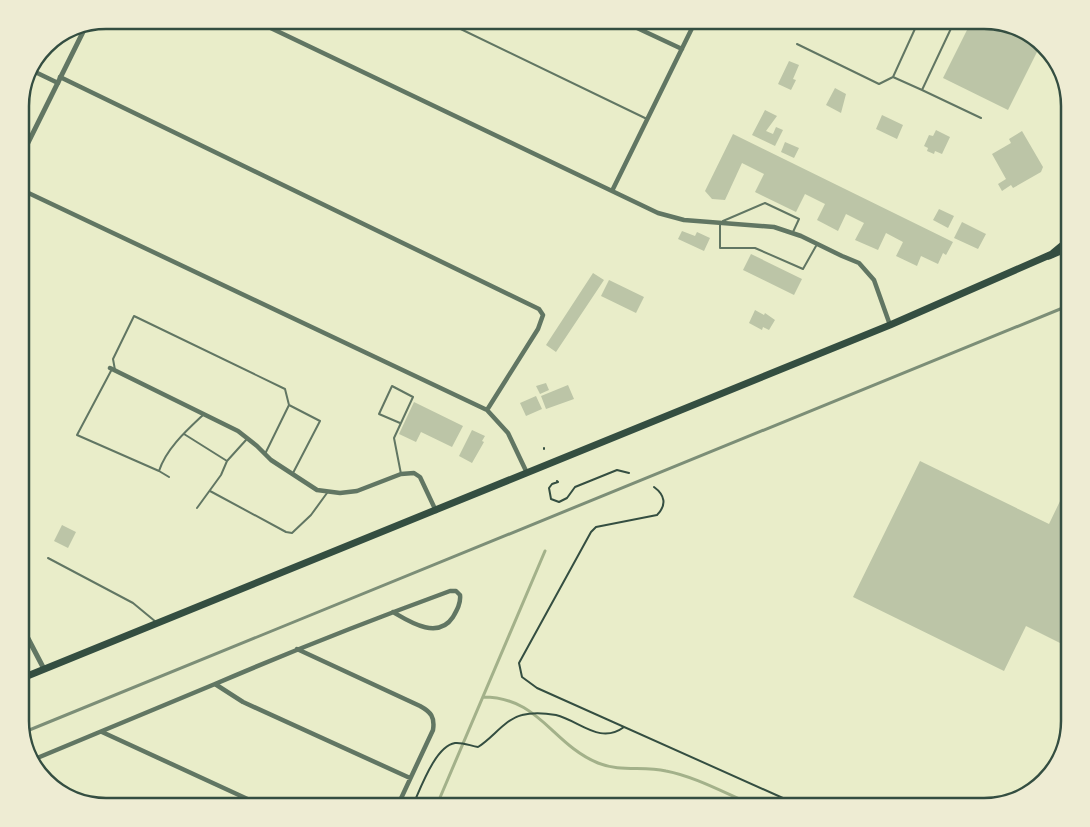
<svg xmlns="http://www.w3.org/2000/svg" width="1090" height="827" viewBox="0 0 1090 827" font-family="'IBM Plex Sans',sans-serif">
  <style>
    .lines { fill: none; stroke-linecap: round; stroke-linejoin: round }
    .stream { stroke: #a3b18a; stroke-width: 3 }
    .building { fill: #bcc5a7 }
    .path { stroke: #344e41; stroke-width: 2 }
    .service { stroke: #617663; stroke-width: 2 }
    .minor { stroke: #617663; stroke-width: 4.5 }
    .tertiary { stroke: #617663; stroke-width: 5 }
    .primary { stroke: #344e41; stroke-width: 7 }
    .trunk { stroke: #344e41; stroke-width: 7 }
    .rail { stroke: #7c8e77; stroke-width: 3 }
    .rim { fill: none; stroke: #344e41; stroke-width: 2.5 }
  </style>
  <rect width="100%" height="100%" fill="#e9edc9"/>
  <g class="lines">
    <path class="stream" d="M483,697C539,697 552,744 598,763C620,772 643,766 666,771C697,777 728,795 758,807
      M436,807L545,551"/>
  </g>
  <path class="building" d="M972,20H985L1037,38L1041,44L1008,110L943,78Z
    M789,61L799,65L793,79L796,80L791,90L778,84Z
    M835,88L846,94L841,113L826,105Z
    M765,110L777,116L766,131L773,134L776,127L783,130L775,146L752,135Z
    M882,115L903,125L897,139L876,129Z
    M936,130L950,137L942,154L935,151L934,154L927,151L928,148L924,146L929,135L933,136Z
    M1022,131L1043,167L1041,172L1013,188L1011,185L1002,191L998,184L1006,179L992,154L1011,143L1009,139Z
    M733,134L953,242L946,255L943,253L938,264L921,256L917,266L896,256L903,242L886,233L878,250L855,240L864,223L846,214L838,231L817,220L825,204L805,194L796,212L755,192L764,174L742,163L725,200L712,199L705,191Z
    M785,142L799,148L794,158L781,152Z
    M939,209L954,216L948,228L933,220Z
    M962,222L986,234L978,249L954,238Z
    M682,231L695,236L697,232L710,238L704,251L678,239Z
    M751,254L802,279L794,295L743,270Z
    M593,273L604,280L556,352L546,345Z
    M609,280L644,297L636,313L601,296Z
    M755,310L764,315L765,313L775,320L769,330L763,327L762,330L749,323Z
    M546,383L549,390L540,394L536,386Z
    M568,385L574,399L546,409L541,396Z
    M536,396L542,409L526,416L520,403Z
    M414,402L463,426L452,447L421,432L416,442L399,434Z
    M472,430L485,436L482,441L484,442L472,463L459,456Z
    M920,461L1049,524L1062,497L1070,501V648L1026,626L1004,671L853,597Z
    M62,525L76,532L68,548L54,541Z
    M20,560L23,561L21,564L29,567L24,578L20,576Z"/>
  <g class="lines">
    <path class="path" d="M544,448V449
      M557,481L558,482L552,484L549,488L551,499L559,502L567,498L575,487L617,470L629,473
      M654,487C665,495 667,505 657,515L596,527L591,532L519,663L522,677L537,688L803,807
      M412,807C420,790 435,746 455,743C462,742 471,746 478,747C493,738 505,719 522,715C533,712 545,713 556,715C580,721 600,745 624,727"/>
    <path class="service" d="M442,20L647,119
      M955,20L922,90L981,118
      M797,44L879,84L893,77L922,90
      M893,77L919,20
      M723,221L765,203L799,219L793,232
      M720,224V248H755L803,269L816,246
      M112,369L77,435L159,471C166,449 186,431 203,415
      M115,370L113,359L134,316L285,389L289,405
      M400,423L379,414L392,386L413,397L394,438L401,474
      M184,434L227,461
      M265,454L289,405L320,421L293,473
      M159,471L169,477
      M210,491L286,532L292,533L311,515L327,493
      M197,508L221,475L227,461L246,440
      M48,558L133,603L156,622"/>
    <path class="minor" d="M254,20L658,213L684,220L774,227L801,236L842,256L859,263L874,280L890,325
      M620,20L682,49
      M29,69L58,83
      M60,77L539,309L543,315L538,329L487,410
      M20,189L487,410L508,433L527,473
      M612,191L696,20
      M110,368L238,431L257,446L271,460L317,490L340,493L357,491L401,474L414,473L420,477L436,511
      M297,649L420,706C431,712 435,717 433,730L397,807
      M215,684C292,651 371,620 450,591H456L460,595C461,603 457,610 453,617C438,640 410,622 393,612
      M102,732L265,807
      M30,761L215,684L243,702L410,778
      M212,807L218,804L228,807"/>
    <path class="tertiary" d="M20,159L85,28
      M20,623L44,669"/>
    <path class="primary" d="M1053,253L1070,239
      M20,679L890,325L1052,254"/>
    <path class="trunk" d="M1049,256L1070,247"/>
    <path class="rail" d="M22,733L1070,305"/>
  </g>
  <path d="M0 0H1090V827H0ZM106 29H984A77 77 0 0 1 1061 106V721A77 77 0 0 1 984 798H106A77 77 0 0 1 29 721V106A77 77 0 0 1 106 29Z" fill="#eeecd3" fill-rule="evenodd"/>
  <path class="rim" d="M106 29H984A77 77 0 0 1 1061 106V721A77 77 0 0 1 984 798H106A77 77 0 0 1 29 721V106A77 77 0 0 1 106 29Z"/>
</svg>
